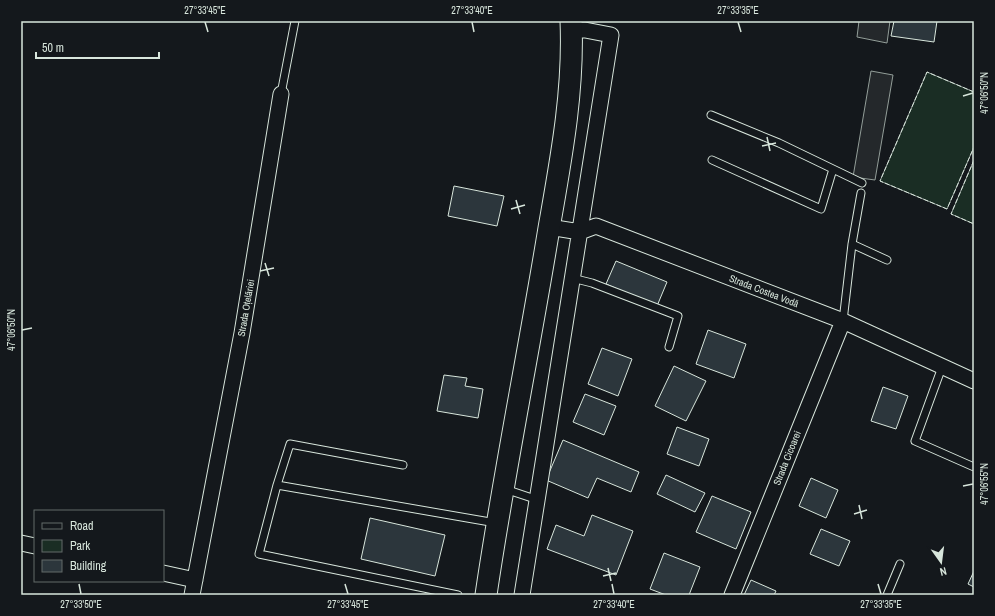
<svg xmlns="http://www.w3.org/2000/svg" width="995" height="616" viewBox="0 0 995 616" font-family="'Archivo Narrow',sans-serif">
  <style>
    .green { fill: #1a2d24; stroke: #939e99 }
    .parking { fill: #24282b; stroke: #939e99 }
    .building { fill: #2c363c; stroke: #d8e6dc }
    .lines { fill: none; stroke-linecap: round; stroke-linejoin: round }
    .service-casing { stroke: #d8e6dc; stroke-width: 9 }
    .minor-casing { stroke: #d8e6dc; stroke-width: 17 }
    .secondary-casing { stroke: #d8e6dc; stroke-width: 23 }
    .service { stroke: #14181c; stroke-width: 7 }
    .minor { stroke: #14181c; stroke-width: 15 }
    .secondary { stroke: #14181c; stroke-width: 21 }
    .fence { stroke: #d8e6dc; stroke-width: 1; stroke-dasharray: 5 2; stroke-linecap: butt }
    .ticks { fill: none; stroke: #d8e6dc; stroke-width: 1.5 }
    .labels { text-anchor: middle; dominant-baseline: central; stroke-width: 3; stroke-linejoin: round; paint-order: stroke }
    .street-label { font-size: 10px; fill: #d8e6dc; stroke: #14181c }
    .neatline { fill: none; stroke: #d8e6dc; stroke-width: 1.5 }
    .ticks-label { font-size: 10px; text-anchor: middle; fill: #d8e6dc }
  </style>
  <rect width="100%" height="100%" fill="#14181c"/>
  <path class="green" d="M927,72L974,92V147L947,209L880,181Z
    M974,160V224L951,214Z"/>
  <path class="parking" d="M859,21H890L887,43L857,37Z
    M871,71L893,75L875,180L853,177Z"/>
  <path class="building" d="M894,21H937L934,42L891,36Z
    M454,186L504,196L497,226L448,216Z
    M616,261L667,282L657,306L606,284Z
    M708,330L746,344L734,378L696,364Z
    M602,348L632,359L618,396L588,384Z
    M674,366L706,381L686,421L655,406Z
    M444,375L467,378L465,386L483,389L478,418L437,411Z
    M883,387L908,396L896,429L871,421Z
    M585,394L616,406L604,435L573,422Z
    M677,427L709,439L699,466L667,454Z
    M563,440L639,472L631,492L597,478L588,498L546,480Z
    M666,475L705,493L695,512L657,494Z
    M811,478L838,490L826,518L799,506Z
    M712,496L751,512L736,549L696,532Z
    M592,515L633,531L616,575L547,549L556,525L584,536Z
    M370,518L445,535L435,576L361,559Z
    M821,529L850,541L839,566L810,554Z
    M664,553L700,567L689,595H666L650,589Z
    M974,571V587L968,584Z
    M751,580L776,591L774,595H744Z"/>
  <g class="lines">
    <defs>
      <path id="service" d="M281,94L295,21
        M711,115L779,143L862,183
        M712,160L821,209L833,169
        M852,244L887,260
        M572,278L592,283L678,316L669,347
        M843,321L852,244L861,193
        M942,367L915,441L974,467
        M403,465L290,444L277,485L259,554L458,595
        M277,485L496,523
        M505,489L538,500
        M887,595L900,564"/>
      <path id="minor" d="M549,227L580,232L596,226L843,321L974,381
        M21,543L35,546
        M163,573L195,580
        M192,595L242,333L281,94
        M522,595L611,35L585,30H572
        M732,595L843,321"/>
      <path id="secondary" d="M486,595C504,472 529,351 549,228C561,159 574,91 571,21"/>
    </defs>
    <use href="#service" class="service-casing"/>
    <use href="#minor" class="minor-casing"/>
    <use href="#secondary" class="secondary-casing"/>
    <use href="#service" class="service"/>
    <use href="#minor" class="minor"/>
    <use href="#secondary" class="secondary"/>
    <path class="fence" d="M974,92L927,72L880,181L947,209L974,147
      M974,160L951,214L974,224"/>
  </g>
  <path class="ticks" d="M205,22L208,32M472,22L474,32M738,22L741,32M963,96L973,93M767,137L770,151M762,146L776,143M516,200L520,214M511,209L525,205M265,263L269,276M260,271L274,268M22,330L32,328M963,486L973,484M859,505L862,519M854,514L867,510M608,568L611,581M603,576L616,573M79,584L81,594M345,584L348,594M612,584L614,594M878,584L881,594"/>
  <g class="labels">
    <g class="street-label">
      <text transform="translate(764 291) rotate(21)">Strada Costea Vodă</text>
      <text transform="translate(246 308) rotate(-80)">Strada Oțelăriei</text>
      <text transform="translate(787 458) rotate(-68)">Strada Cicoarei</text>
    </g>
  </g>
  <rect width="995" height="616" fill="none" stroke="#14181c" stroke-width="44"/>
  <rect x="34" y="510" width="130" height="72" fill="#14181c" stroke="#626a69"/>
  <rect x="42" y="523" width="20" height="6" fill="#14181c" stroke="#626a69"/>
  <text x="70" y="530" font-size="12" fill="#d8e6dc">Road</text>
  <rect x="42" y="540" width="20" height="12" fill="#1a2d24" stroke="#626a69"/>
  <text x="70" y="550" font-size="12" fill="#d8e6dc">Park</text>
  <rect x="42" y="560" width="20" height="12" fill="#2c363c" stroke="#626a69"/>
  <text x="70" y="570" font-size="12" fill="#d8e6dc">Building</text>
  <g transform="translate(941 562) rotate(166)" stroke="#14181c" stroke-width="3" paint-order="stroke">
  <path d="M0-3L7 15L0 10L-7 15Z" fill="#d8e6dc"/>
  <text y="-6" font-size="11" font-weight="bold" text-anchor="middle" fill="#d8e6dc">N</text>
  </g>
  <path d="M36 52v6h123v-6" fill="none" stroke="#d8e6dc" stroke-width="2"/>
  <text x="42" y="52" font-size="12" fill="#d8e6dc" stroke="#14181c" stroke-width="3" paint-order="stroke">50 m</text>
  <rect x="22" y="22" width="951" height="572" class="neatline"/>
  <g class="ticks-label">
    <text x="205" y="14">27°33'45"E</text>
    <text x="472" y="14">27°33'40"E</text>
    <text x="738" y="14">27°33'35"E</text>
    <text transform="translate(984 93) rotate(-90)" y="4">47°06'50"N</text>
    <text transform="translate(11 330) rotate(-90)" y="4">47°06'50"N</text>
    <text transform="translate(984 484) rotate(-90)" y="4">47°06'55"N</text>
    <text x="81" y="608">27°33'50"E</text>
    <text x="348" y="608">27°33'45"E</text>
    <text x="614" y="608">27°33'40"E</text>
    <text x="881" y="608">27°33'35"E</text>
  </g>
</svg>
